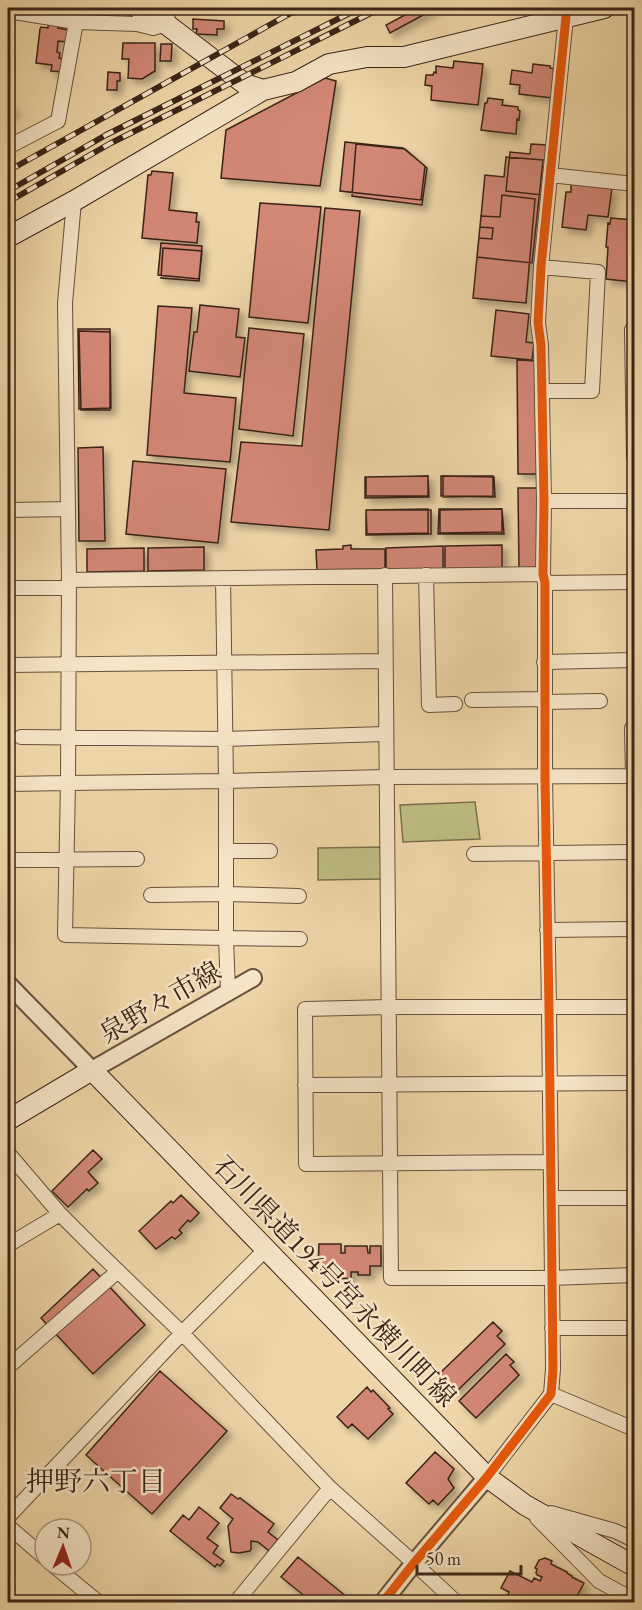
<svg xmlns="http://www.w3.org/2000/svg" width="642" height="1610" viewBox="0 0 642 1610" font-family="'EB Garamond','Noto Serif JP',serif">
  <style>
    .green { fill: #bebd84; stroke: #7c704e; stroke-width: 1.5 }
    .building { fill: #d28774; stroke: #3a2417; stroke-width: 1.5; filter: url(#shadow) }
    .lines { fill: none; stroke-linecap: round; stroke-linejoin: round }
    .minor-casing { stroke: #67503b; stroke-width: 16 }
    .tertiary-casing { stroke: #67503b; stroke-width: 20 }
    .secondary-casing { stroke: #3a2417; stroke-width: 22 }
    .minor { stroke: #f5e4c6; stroke-width: 14 }
    .tertiary { stroke: #f5e4c6; stroke-width: 16 }
    .secondary { stroke: #f5e4c6; stroke-width: 20 }
    .rail-casing { stroke: #3a2417; stroke-width: 6 }
    .rail { stroke: #f5e4c6; stroke-width: 4; stroke-dasharray: 11; stroke-linecap: butt }
    .cycleway-casing { stroke: #f5e4c6; stroke-width: 13 }
    .cycleway { stroke: #e8590c; stroke-width: 9 }
    .labels { text-anchor: middle; dominant-baseline: central; stroke-width: 5; stroke-linejoin: round; paint-order: stroke }
    .street-label { font-size: 27px; fill: #3a2417; stroke: #f5e4c6 }
    .neighbourhood-label { font-size: 28px; fill: #3a2417; stroke: #f5e4c6 }
  </style>
  <defs>
    <filter id="shadow"><feDropShadow dx="5" dy="5" stdDeviation="3" flood-color="#0004"/></filter>
  </defs>
  <rect width="100%" height="100%" fill="#efd6a8"/>
  <filter id="stains"><feTurbulence type="fractalNoise" baseFrequency=".00333" numOctaves="4"/><feColorMatrix values="0 0 0 0 .2 0 0 0 0 .09 0 0 0 0 .02 0 0 0 .5 -.17"/></filter>
  <radialGradient id="worn" r=".72"><stop offset=".6" stop-color="#630" stop-opacity="0"/><stop offset="1" stop-color="#630" stop-opacity=".3"/></radialGradient>
  <path class="green" d="M475,802L480,839L403,842L400,805Z
    M383,847V879L318,880V848Z"/>
  <path class="building" d="M418,8H436L390,33L386,25Z
    M193,19L224,21V29H217V35L196,34L197,29H193Z
    M48,22L58,24V28L70,30L67,42L58,41L57,52L60,53L59,58L66,59L64,72L51,71L52,65L36,63L40,29L41,27L48,28Z
    M123,43H155V71L142,79L128,78L129,59H122Z
    M161,44H172L171,61H160Z
    M454,61L483,64L478,105L431,100L432,86L425,85L426,75H433L434,72L436,73V66L453,68Z
    M454,61L483,64L478,105L431,100L432,86L425,85L426,75H433L434,72L436,73V66L453,68Z
    M533,64L550,66V68L555,69L552,98L519,94L520,85L510,84L512,70L532,73Z
    M108,72L120,73V81H117V90H107Z
    M325,78L336,81L320,186L221,178L226,130Z
    M488,98L503,100L502,105L518,107V110L520,111L519,120L517,119L516,134L481,130L485,103H487Z
    M10,103L14,113L8,115V104Z
    M10,129L15,139L9,142L8,130Z
    M345,142L403,148L425,166L421,200L340,191Z
    M356,144L405,149L427,168L422,205L352,196Z
    M531,144L547,145L542,195L506,191L510,152L530,154Z
    M506,157L543,160L532,263L477,257L479,238L492,239L493,228L480,227L485,175L504,177Z
    M152,171L173,173L169,210L197,213L196,222H199L197,243L142,238L148,175H151Z
    M571,184L612,188L608,217L588,215L586,230L562,227L566,192H571Z
    M502,195L535,199L526,303L473,298L481,216L500,217Z
    M260,203L321,207L308,323L249,317Z
    M325,208L360,211L329,530L231,522L241,442L302,446Z
    M611,218L634,220V282L606,279L608,247H606L608,223L610,224Z
    M161,243L202,246L199,279L158,275Z
    M163,248L202,251L199,281L161,278Z
    M200,305L239,309L236,337L245,338L240,377L189,371L194,332H197Z
    M158,306L192,308L184,393L236,398L230,462L147,455Z
    M496,310L529,314L526,342L534,343L532,360L491,356Z
    M249,328L304,334L293,436L239,429Z
    M78,329H110L111,408L79,409Z
    M79,331L110,332V410H81Z
    M517,360L537,361V474H518Z
    M103,447L105,541H79L78,448Z
    M133,461L226,469L218,543L126,534Z
    M428,476L429,497L365,498V477Z
    M428,476V496H366V477Z
    M441,476L494,477L495,497L441,496Z
    M443,476H493V496L443,497Z
    M518,488H537L538,565L534,569H519Z
    M428,509V533L367,534L366,510Z
    M439,509H502L504,534H438Z
    M502,509V532L440,533V510Z
    M366,510H431V534L366,535Z
    M351,545V549H385V569L317,570L316,550L343,549V546Z
    M502,545V569H445V546Z
    M443,546V570H386V548Z
    M204,547V570L148,571V548Z
    M144,548V571L87,572V549Z
    M93,1150L102,1159L88,1172L98,1183L89,1191L87,1189L68,1207L52,1191Z
    M181,1195L199,1213L190,1222L188,1220L179,1230L182,1233L175,1239L172,1237L156,1249L139,1231L171,1201L173,1203Z
    M319,1244H341V1253H345V1246H367L368,1253H370V1246H381V1266H370V1275H358V1272H351V1279L337,1278V1271H321L318,1267Z
    M93,1269L145,1325L93,1374L41,1318Z
    M493,1322L502,1331L497,1336L505,1344L456,1392L439,1374Z
    M506,1354L514,1362L510,1365L519,1375L476,1418L459,1401Z
    M160,1371L227,1431L152,1514L86,1455Z
    M367,1387L371,1392L373,1390L390,1408L388,1409L393,1414L368,1439L352,1424L348,1428L337,1417Z
    M435,1452L454,1469L448,1479L454,1488L438,1505L433,1500L429,1504L406,1483Z
    M231,1494L238,1499L240,1498L274,1524L268,1532L277,1539V1541L270,1550H268L258,1542L251,1541V1549L250,1551L239,1553L231,1552L228,1526L233,1519L220,1508Z
    M231,1494L238,1499L240,1498L274,1524L268,1532L277,1539V1541L270,1550H268L258,1542L251,1541V1549L250,1551L239,1553L231,1552L228,1526L233,1519L220,1508Z
    M199,1507L219,1523L207,1538L218,1546L213,1553L224,1561L220,1566L217,1564L215,1567L170,1531L183,1515L189,1520Z
    M298,1557L353,1602H312L281,1577Z
    M298,1557L353,1602H312L281,1577Z
    M545,1558L552,1561L551,1564L567,1572V1573L572,1576V1577L584,1583L574,1602H524L508,1595L509,1592L501,1588L510,1571L532,1582L534,1578L540,1581L542,1577L537,1575L536,1573L537,1569L535,1568L539,1560Z"/>
  <g class="lines">
    <defs>
      <path id="minor" d="M8,11L76,22L137,24L153,28L166,24L169,8
        M8,147L58,121L76,22
        M550,175L634,184
        M541,267L598,272L592,391H542
        M634,329L632,330L634,457
        M544,501H634
        M8,510L68,509
        M385,575C386,810 390,1044 391,1278H551L634,1275
        M426,575L429,705L455,704
        M223,578L226,781L68,783L65,935L226,938L228,992
        M69,580L65,303L74,201
        M545,583L634,582
        M8,588H69
        M544,662L634,660
        M8,665L385,661
        M472,700L544,699
        M544,702L600,701
        M632,728L633,776
        M21,737L225,739L385,734
        M8,784L68,783L69,580L543,574
        M226,851H270
        M474,854L634,852
        M8,860L137,859
        M151,895L226,894L299,896
        M547,930L634,929
        M300,939L226,938V781L386,777L634,776
        M305,1085L634,1083
        M8,1153L60,1214L91,1245L182,1333L330,1488L414,1563L456,1602
        M551,1162L306,1164L305,1009L390,1007H634
        M551,1198H634
        M8,1245L60,1214
        M552,1328H634
        M8,1367L118,1271
        M551,1394L634,1429
        M487,1477L551,1394L553,1369L549,1008L545,777V583L543,574L544,501L541,345L538,323L541,267L566,17
        M551,1513L615,1531L634,1540
        M8,1517L182,1333L266,1249
        M537,1518L599,1581L634,1600
        M8,1526L45,1558
        M53,1565L98,1602
        M236,1602L330,1488"/>
      <path id="tertiary" d="M8,984L92,1070L253,978
        M383,1602L414,1563L487,1477"/>
      <path id="secondary" d="M138,8L166,24L245,84L263,90L296,82L329,64L367,57H404L604,8
        M8,237L74,201L263,90
        M8,1120L92,1070L487,1477L525,1505L634,1566"/>
    </defs>
    <use href="#minor" class="minor-casing"/>
    <use href="#tertiary" class="tertiary-casing"/>
    <use href="#secondary" class="secondary-casing"/>
    <use href="#minor" class="minor"/>
    <use href="#tertiary" class="tertiary"/>
    <use href="#secondary" class="secondary"/>
    <defs>
      <path id="rail" d="M8,171L300,8
        M8,191L106,135L360,8
        M8,202L111,143L381,8"/>
    </defs>
    <use href="#rail" class="rail-casing"/>
    <use href="#rail" class="rail"/>
    <defs>
      <path id="cycleway" d="M383,1602L414,1563L487,1477L551,1394L553,1369L549,1008L545,777V583L543,574L544,501L541,345L538,323L541,267L566,17"/>
    </defs>
    <use href="#cycleway" class="cycleway-casing"/>
    <use href="#cycleway" class="cycleway"/>
  </g>
  <g class="labels">
    <g class="street-label">
      <text transform="translate(160 1002) rotate(-30)">泉野々市線</text>
      <text transform="translate(335 1281) rotate(46)">石川県道194号宮永横川町線</text>
    </g>
    <g class="neighbourhood-label">
      <text x="96" y="1481">押野六丁目</text>
    </g>
  </g>
  <rect width="642" height="1610" fill="none" stroke="#efd6a8" stroke-width="30"/>
  <rect x="9" y="9" width="624" height="1592" fill="none" stroke="#3a2417" stroke-width="3"/>
  <rect x="15" y="15" width="612" height="1580" fill="none" stroke="#3a2417" stroke-width="1.5"/>
  <g transform="translate(63 1547) rotate(2)"><circle r="28" fill="#f5e4c6" stroke="#aa9780" stroke-width="1.5"/>
  <path d="M0-4.5L10 22L0 15L-10 22Z" fill="#8f2418"/>
  <text y="-9" font-size="16" font-weight="bold" text-anchor="middle" fill="#3a2417">N</text>
  </g>
  <path d="M417 1565v9h104v-9" fill="none" stroke="#3a2417" stroke-width="3"/>
  <text x="426" y="1565" font-size="18" fill="#3a2417" stroke="#f5e4c6" stroke-width="4.5" paint-order="stroke">50 m</text>
  <rect width="100%" height="100%" filter="url(#stains)"/>
  <rect width="100%" height="100%" fill="url(#worn)"/>
</svg>
